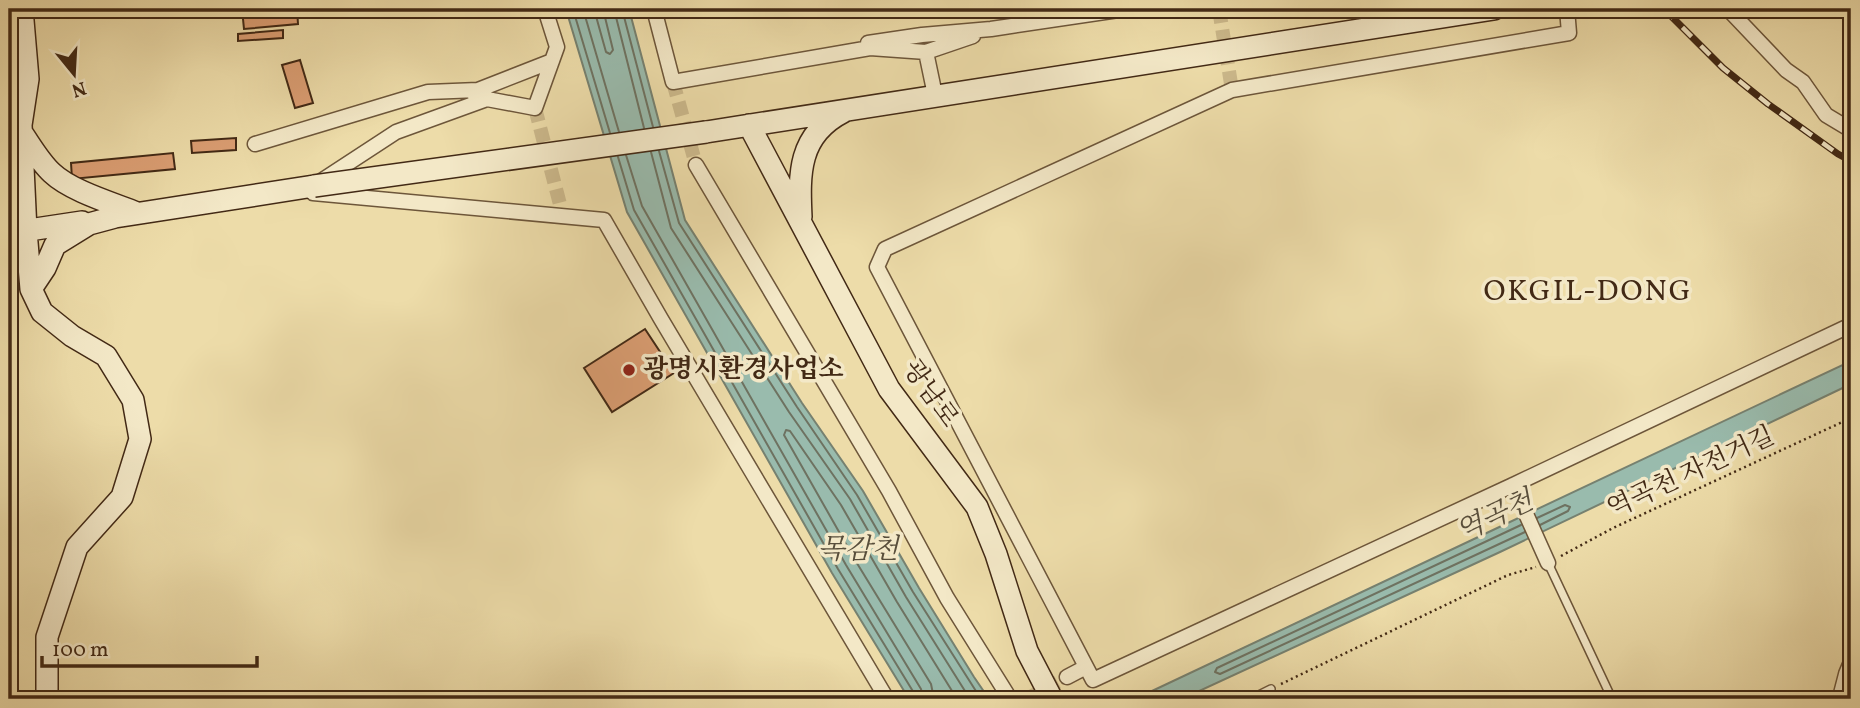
<svg xmlns="http://www.w3.org/2000/svg" width="1860" height="708" viewBox="0 0 1860 708" font-family="Vollkorn,'Noto Serif KR',serif">
  <style>
    .water { fill: #99bbad; stroke: #768170; stroke-width: 2 }
    .lines { fill: none; stroke-linecap: round; stroke-linejoin: round }
    .shore { stroke: #6e7261; stroke-width: 2 }
    .building { fill: #db9e73; stroke: #422915; stroke-width: 2 }
    .street-tunnel { stroke: #cbb88b; stroke-width: 14; stroke-dasharray: 14 7; stroke-linecap: butt }
    .lane-casing { stroke: #6d563a; stroke-width: 10 }
    .street-casing { stroke: #6d563a; stroke-width: 17 }
    .secondary-casing { stroke: #422915; stroke-width: 24 }
    .path { stroke: #422915; stroke-width: 2.5; stroke-dasharray: 2 3.5; stroke-linecap: butt }
    .lane { stroke: #f3e8c7; stroke-width: 7 }
    .street { stroke: #f3e8c7; stroke-width: 14 }
    .secondary { stroke: #f3e8c7; stroke-width: 21 }
    .rail-casing { stroke: #422915; stroke-width: 7 }
    .rail { stroke: #f3e8c7; stroke-width: 4.5; stroke-dasharray: 13; stroke-linecap: butt }
    .secondary-bridge-casing { stroke: #422915; stroke-width: 24; stroke-linecap: butt }
    .secondary-bridge { stroke: #f3e8c7; stroke-width: 21 }
    .poi-dot { fill: #8f2418; stroke: #f3e8c7; stroke-width: 2.5 }
    .labels { text-anchor: middle; dominant-baseline: central; stroke-width: 7; stroke-linejoin: round; paint-order: stroke }
    .poi-label { font-size: 26px; font-weight: bold; fill: #422915; stroke: #f3e8c7; text-anchor: start }
    .street-label { font-size: 26px; fill: #422915; stroke: #f3e8c7 }
    .water-label { font-size: 28px; font-style: italic; fill: #584e3b; stroke: #f3e8c7 }
    .quarter-label { font-size: 30px; letter-spacing: 2px; fill: #422915; stroke: #f3e8c7 }
  </style>
  <rect width="100%" height="100%" fill="#eddca9"/>
  <filter id="stains"><feTurbulence type="fractalNoise" baseFrequency=".00286" numOctaves="4"/><feColorMatrix values="0 0 0 0 .2 0 0 0 0 .09 0 0 0 0 .02 0 0 0 .5 -.17"/></filter>
  <radialGradient id="worn" r=".72"><stop offset=".6" stop-color="#630" stop-opacity="0"/><stop offset="1" stop-color="#630" stop-opacity=".3"/></radialGradient>
  <path class="water" d="M567,9H629L685,220L802,403L863,491L919,588L974,677L989,699H909L832,573L627,212L568,16Z
    M1851,361V384L1500,552L1182,699H1135C1373,585 1613,475 1851,361Z"/>
  <g class="lines">
    <path class="shore" d="M574,9L575,16L610,133
      M583,9L619,132
      M594,9L606,52L610,54L613,50L603,9
      M614,9L644,128
      M622,9L653,127
      M659,151L679,223L797,407L857,495L913,592L981,699
      M651,152L671,228L789,412L850,499L906,597L970,699
      M626,155L642,206L846,565L921,689L923,699
      M618,157L634,210L838,569L914,693L915,699
      M1537,518L1565,505L1570,507L1568,511L1540,525
      M1521,525L1217,668L1215,672L1220,674L1525,532
      M934,699L931,684L855,560L784,435L786,430L790,431L841,505L897,602L957,699"/>
  </g>
  <path class="building" d="M242,9H297L298,24L244,29Z
    M283,30V38L238,41V34Z
    M300,60L313,103L295,108L282,65Z
    M236,138V150L192,153L191,141Z
    M173,153L175,169L72,179L71,163Z
    M645,329L674,373L612,412L584,368Z"/>
  <g class="lines">
    <path class="street-tunnel" d="M1219,9L1232,90
      M673,82L696,165
      M535,108L563,216
      M1027,699L1067,677"/>
    <defs>
      <path id="lane" d="M1548,563L1612,699
        M1251,699L1271,689
        M1836,699L1843,672L1851,653"/>
      <path id="street" d="M654,9L673,82L870,48L926,52L935,95
        M1567,9L1569,33L1232,90L885,249L877,267L1093,680L1513,485L1851,325
        M1728,9L1786,70L1803,82L1826,115L1851,130
        M868,43L922,35L991,29L1125,9
        M926,52L973,36
        M475,96L478,90L552,61
        M255,144L428,92L478,90
        M696,165L889,491L947,598L1010,699
        M318,183L396,132L487,99L535,108L557,47L545,9
        M313,193L604,220L661,319L887,699
        M1513,485L1548,563
        M1067,677L1086,667
        M1026,699H1027"/>
      <path id="secondary" d="M22,9L28,79L21,125L26,231L31,289L42,312L72,336L106,356L133,400L140,439L122,497L77,547L47,637V699
        M749,125L889,389L977,507L996,554L1027,651L1052,699
        M706,132L1494,9
        M22,133C31,146 40,162 52,173C71,191 112,203 137,213
        M801,217C799,174 798,135 843,112
        M9,233L82,222
        M31,289L45,268L55,245L89,224L115,217L314,186"/>
    </defs>
    <use href="#lane" class="lane-casing"/>
    <use href="#street" class="street-casing"/>
    <use href="#secondary" class="secondary-casing"/>
    <path class="path" d="M1561,556L1613,528L1851,418
      M1281,684L1508,575L1536,567"/>
    <use href="#lane" class="lane"/>
    <use href="#street" class="street"/>
    <use href="#secondary" class="secondary"/>
    <defs>
      <path id="rail" d="M1664,9L1723,68L1768,104L1838,154L1851,161"/>
    </defs>
    <use href="#rail" class="rail-casing"/>
    <use href="#rail" class="rail"/>
    <defs>
      <path id="secondary-bridge" d="M314,186L706,132"/>
    </defs>
    <use href="#secondary-bridge" class="secondary-bridge-casing"/>
    <use href="#secondary-bridge" class="secondary-bridge"/>
  </g>
  <circle class="poi-dot" cx="629" cy="370" r="7"/>
  <g class="labels">
    <g class="poi-label">
      <text x="643" y="370">광명시환경사업소</text>
    </g>
    <g class="street-label">
      <text transform="translate(930 394) rotate(55)">광남로</text>
      <text transform="translate(1691 473) rotate(-25)">역곡천 자전거길</text>
    </g>
    <g class="water-label">
      <text transform="translate(1495 517) rotate(-25)">역곡천</text>
      <text x="858" y="550">목감천</text>
    </g>
    <g class="quarter-label">
      <text x="1588" y="292">OKGIL-DONG</text>
    </g>
  </g>
  <rect width="1860" height="708" fill="none" stroke="#eddca9" stroke-width="35"/>
  <rect x="10" y="10" width="1839" height="687" fill="none" stroke="#422915" stroke-width="3.5"/>
  <rect x="18" y="18" width="1825" height="673" fill="none" stroke="#422915" stroke-width="2"/>
  <g transform="translate(74 74) rotate(162)" stroke="#f3e8c7" stroke-width="5" paint-order="stroke">
  <path d="M0-5L12 26L0 18L-12 26Z" fill="#422915"/>
  <text y="-10" font-size="19" font-weight="bold" text-anchor="middle" fill="#422915">N</text>
  </g>
  <path d="M42 656v10h215v-10" fill="none" stroke="#422915" stroke-width="3.5"/>
  <text x="52" y="656" font-size="21" fill="#422915" stroke="#f3e8c7" stroke-width="5" paint-order="stroke">100 m</text>
  <rect width="100%" height="100%" filter="url(#stains)"/>
  <rect width="100%" height="100%" fill="url(#worn)"/>
</svg>
